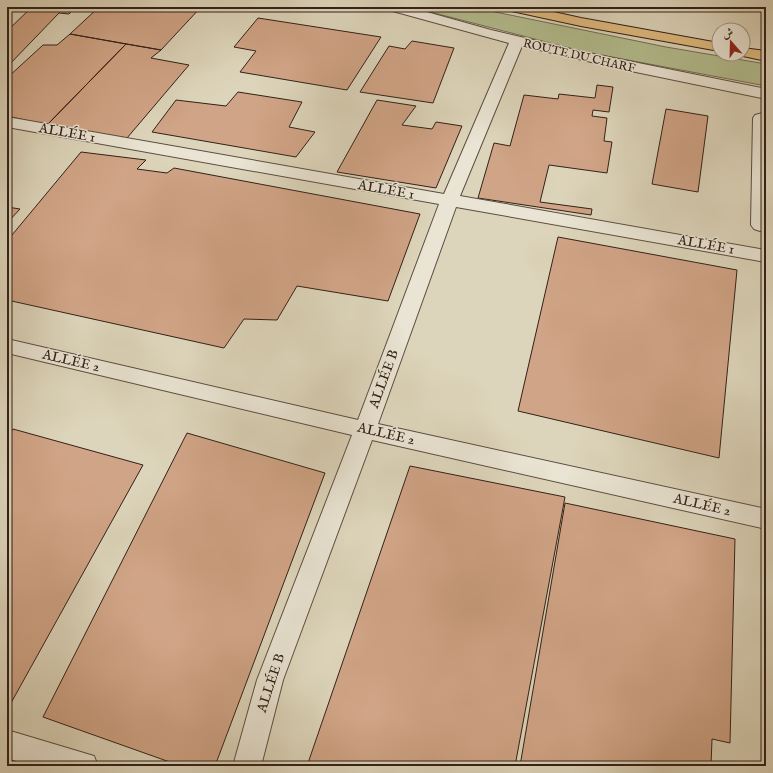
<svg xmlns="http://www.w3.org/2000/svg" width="773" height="773" viewBox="0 0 773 773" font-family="'IM FELL English',Amiri,serif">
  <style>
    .green { fill: #b3bd8f; stroke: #726e54 }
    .building { fill: #d0a486; stroke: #322018 }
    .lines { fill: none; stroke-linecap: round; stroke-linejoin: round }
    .minor-casing { stroke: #5d4d41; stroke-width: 2 }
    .highway-casing { stroke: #322018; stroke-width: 2 }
    .minor { fill: #e9e4d3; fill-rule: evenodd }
    .highway { fill: #deba7e; fill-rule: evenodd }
    .labels { text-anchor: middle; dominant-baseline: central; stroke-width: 3; stroke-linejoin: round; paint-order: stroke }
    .far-street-label { font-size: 12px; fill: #322018; stroke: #e9e4d3 }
    .street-label { font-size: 14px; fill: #322018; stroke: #e9e4d3 }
  </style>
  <rect width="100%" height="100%" fill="#ddd5bb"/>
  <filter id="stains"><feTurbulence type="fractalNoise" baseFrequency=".005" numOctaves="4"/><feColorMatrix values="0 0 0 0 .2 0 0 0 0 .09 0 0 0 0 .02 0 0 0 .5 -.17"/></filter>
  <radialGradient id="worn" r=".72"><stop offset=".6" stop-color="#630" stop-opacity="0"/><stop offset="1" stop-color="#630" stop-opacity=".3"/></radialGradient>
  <path class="green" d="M411,7H471L666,47L766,64V86L585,52Z"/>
  <path class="building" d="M32,7H76L69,14L59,13L7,67V31Z
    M99,7H201L161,50L70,34Z
    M258,18L381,37L347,90L240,72L256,51L234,47Z
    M70,34L126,44L47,125L7,116V78L43,45H57Z
    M412,41L454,48L433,103L360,92L389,46L405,49Z
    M126,44L161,50L151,58L189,65L127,138L47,125Z
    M597,85L613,87L609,112L593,110L592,116L607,118L604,141L612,142L607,173L549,165L540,202L592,209L591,215L478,198L494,143L510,146L524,95L558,99L559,94L595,98Z
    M238,92L302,102L289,127L315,132L296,157L152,132L176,100L226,106Z
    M377,100L416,106L402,125L432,129L436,122L462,126L436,188L337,172Z
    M666,109L708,116L698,192L652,184Z
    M81,152L146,160L137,169L167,173L174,168L420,214L388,301L297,286L277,320L244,319L224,348L7,300V241Z
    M7,207L20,209L7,223Z
    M558,237L737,270L719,458L518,411Z
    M13,429L143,465L11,703L7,701V437Z
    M187,433L325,473L215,766H181L43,717Z
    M410,466L565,497L515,766H307Z
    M565,503L735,539L730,743L712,739L711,766H520Z"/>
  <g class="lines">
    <defs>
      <path id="minor" d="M387,7H409L491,30L579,51L766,89V99L626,70L522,46L460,196L766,250V262L456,207L378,424L766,509V529L372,440L283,680L261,766H233L257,680L352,435L7,353V339L358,420L439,204L7,127V117L444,194L509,43L389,10Z
        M766,112V229L760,231L754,229L751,225L753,118L755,115Z
        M7,730L94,756L98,766H32L7,758Z"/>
      <path id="highway" d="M505,7H531L581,18L719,43V51L581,26L507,10Z
        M743,48L766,51V61L738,55L737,54H743Z"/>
    </defs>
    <use href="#minor" class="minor-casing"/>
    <use href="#highway" class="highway-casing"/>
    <use href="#minor" class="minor"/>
    <use href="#highway" class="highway"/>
  </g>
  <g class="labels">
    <g class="far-street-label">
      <text transform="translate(579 56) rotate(13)">ROUTE DU CHARF</text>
    </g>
    <g class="street-label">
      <text transform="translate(67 133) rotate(10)">ALLÉE 1</text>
      <text transform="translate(386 190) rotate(10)">ALLÉE 1</text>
      <text transform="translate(706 245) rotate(10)">ALLÉE 1</text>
      <text transform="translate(71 361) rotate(13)">ALLÉE 2</text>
      <text transform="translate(384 379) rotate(-70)">ALLÉE B</text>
      <text transform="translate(386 434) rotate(13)">ALLÉE 2</text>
      <text transform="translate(702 505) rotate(13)">ALLÉE 2</text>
      <text transform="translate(271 683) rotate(-72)">ALLÉE B</text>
    </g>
  </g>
  <rect width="773" height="773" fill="none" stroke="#ddd5bb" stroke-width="24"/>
  <rect x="8" y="8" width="757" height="757" fill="none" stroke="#322018" stroke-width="2"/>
  <rect x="12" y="12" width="749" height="749" fill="none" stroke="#322018"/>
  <g transform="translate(731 42) rotate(340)"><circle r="19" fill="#e9e4d3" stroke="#a09688"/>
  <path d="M0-3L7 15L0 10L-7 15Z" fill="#8f2418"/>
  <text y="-6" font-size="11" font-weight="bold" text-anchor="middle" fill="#322018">ش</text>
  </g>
  <rect width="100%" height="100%" filter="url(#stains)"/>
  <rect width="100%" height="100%" fill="url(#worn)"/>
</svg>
